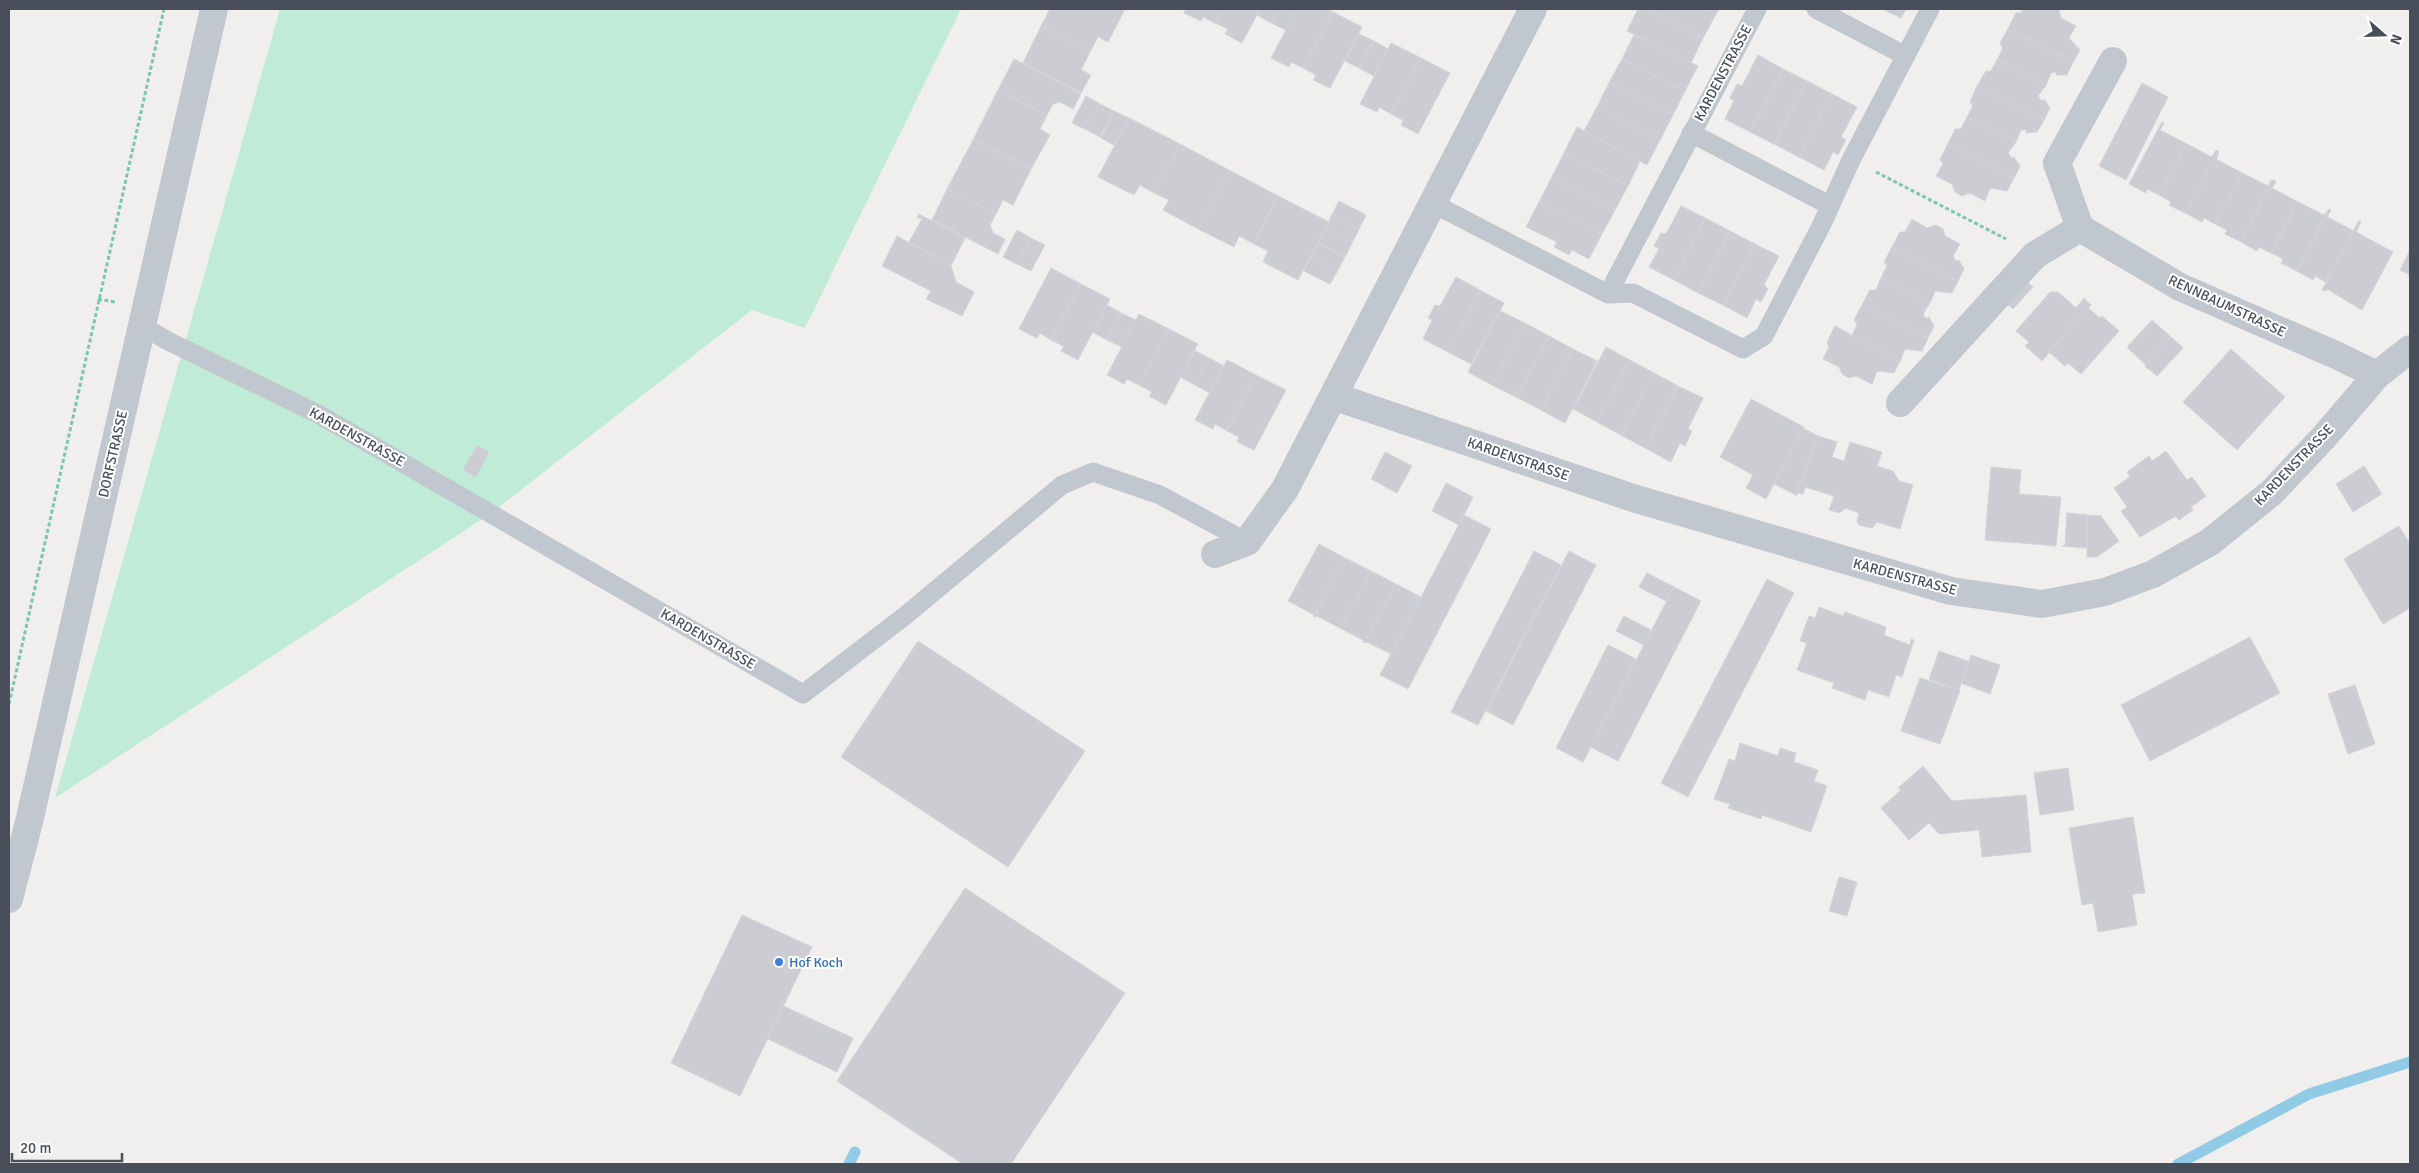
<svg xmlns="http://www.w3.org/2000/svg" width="2419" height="1173" viewBox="0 0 2419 1173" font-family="Signika,sans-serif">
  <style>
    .green { fill: #c0ebd6 }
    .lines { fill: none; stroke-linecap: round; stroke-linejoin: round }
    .stream { stroke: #90cae5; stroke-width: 11 }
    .building { fill: #cccdd3; stroke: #d3d4d9 }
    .path { stroke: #7ac7aa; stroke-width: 3; stroke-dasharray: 4 2.5; stroke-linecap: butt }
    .service { stroke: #c0c7cf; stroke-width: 19 }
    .minor { stroke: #c0c7cf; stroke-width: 28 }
    .tertiary { stroke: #c0c7cf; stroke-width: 28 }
    .shop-dot { fill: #3f7fe0; stroke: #fff; stroke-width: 2 }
    .labels { text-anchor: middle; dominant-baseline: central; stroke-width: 4; stroke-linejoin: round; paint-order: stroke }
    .street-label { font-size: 14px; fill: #484f5a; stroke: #fff }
    .shop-label { font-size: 14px; fill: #366cbe; stroke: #fff; text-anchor: start }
  </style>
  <rect width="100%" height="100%" fill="#f1efee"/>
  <path class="green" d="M280,9H961L805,328L752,310L490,514L55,798Z"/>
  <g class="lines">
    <path class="stream" d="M849,1164L855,1152
      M2178,1164L2309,1094L2410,1062"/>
  </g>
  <path class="building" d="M1050,9H1125L1108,42L1098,37L1090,52L1041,26Z
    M1186,9H1223L1215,23L1203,17L1201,21L1184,13Z
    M1223,9H1260L1242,43L1225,34L1228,29L1215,23Z
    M1260,9H1279L1271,23L1257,15Z
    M1279,9H1297L1286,30L1271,23Z
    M1297,9H1326L1333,12L1303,68L1291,62L1289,67L1271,58Z
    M1638,9H1646L1703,38L1691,63L1627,31Z
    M1646,9H1706L1716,14L1703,38Z
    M1706,9H1719L1716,14Z
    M1882,9H1906L1901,18Z
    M2023,9H2056L2059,10L2061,18L2076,26L2069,38L2080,50L2073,62L2008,29L2016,13H2021Z
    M1333,12L1362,27L1330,88L1313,80L1316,75L1303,68Z
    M1041,26L1090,52L1081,70L1091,75L1081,93L1023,63Z
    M2008,29L2073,62L2067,75H2056L2057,72L2051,73L2046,85L1997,60L2003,48L2000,43Z
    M1359,34L1374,41L1359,68L1345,61Z
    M1634,35L1698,66L1685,91L1622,59Z
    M1374,41L1388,49L1374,76L1359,68Z
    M1391,43L1421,58L1391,114L1379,107L1377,112L1360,104Z
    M1758,55L1783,69L1750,132L1725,119L1734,101L1730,98L1737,84L1742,86Z
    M1421,58L1450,73L1418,134L1401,125L1403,120L1391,114Z
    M1014,59L1081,94L1073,109L1060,102L1053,104L1047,115L998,90Z
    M1622,59L1685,91L1673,115L1609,83Z
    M1997,60L2046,85L2038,96L2042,101L2044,99L2050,108L2044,120L1977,86L1986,71H1991Z
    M1783,69L1807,81L1774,144L1750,132Z
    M1807,81L1832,94L1799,157L1774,144Z
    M1609,83L1673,115L1660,140L1597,107Z
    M2142,83L2168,97L2126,180L2099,166Z
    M1977,86L2044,120L2037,132L2026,133V130H2021L2016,142L1967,117L1973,106L1970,102Z
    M998,90L1047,115L1040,129L1050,135L1031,169L973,140Z
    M1832,94L1857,107L1841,137L1846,140L1838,155L1833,152L1824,170L1799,157Z
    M1086,96L1100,104L1087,130L1072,123Z
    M1100,104L1114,111L1100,137L1087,130Z
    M1597,107L1660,140L1647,165L1584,131Z
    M1114,111L1129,118L1114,145L1101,138Z
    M1967,117L2016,142L2008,153L2012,158L2014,157L2020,166L2014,178L1948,144L1955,129H1961Z
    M1129,118L1180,144L1154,193L1140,185L1134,195L1098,177Z
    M2162,122L2164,123L2160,130L2187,144L2159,195L2147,189L2146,193L2129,184Z
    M1577,127L1640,161L1628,186L1564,153Z
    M973,140L1031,169L1013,205L1003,200L996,214L947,189Z
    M1180,144L1229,170L1198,229L1163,210L1169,200L1154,193Z
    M1948,144L2014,178L2007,191L1990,188L1985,201L1970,193L1962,196L1955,192L1952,184L1936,176L1943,164L1940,159Z
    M2187,144L2212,157L2216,150L2218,151L2185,213L2169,205L2171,202L2159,195Z
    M2218,151L2219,152L2216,159L2242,173L2215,224L2204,218L2202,222L2185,213Z
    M1564,153L1628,186L1615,210L1552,177Z
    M1229,170L1278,196L1254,244L1239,236L1234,247L1198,229Z
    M2242,173L2268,186L2272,179L2273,180L2241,242L2225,234L2227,230L2215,224Z
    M1552,177L1615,210L1602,234L1539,202Z
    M2273,180L2276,181L2272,188L2298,202L2271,253L2259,247L2257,251L2241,242Z
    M947,189L996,214L990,225L993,233L1005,239L998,254L932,220Z
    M1278,196L1329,222L1298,280L1263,262L1268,251L1254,244Z
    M1339,201L1366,215L1359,229L1332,215Z
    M1539,202L1602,234L1589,259L1572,250L1569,255L1554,247L1557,242L1526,227Z
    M2298,202L2324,215L2329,209L2297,271L2281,263L2283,259L2271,253Z
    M1681,206L1705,218L1674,280L1649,267L1659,249L1654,246L1661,233L1666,234Z
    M2329,209L2331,210L2327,217L2354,231L2326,282L2315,276L2313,280L2297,271Z
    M919,214L965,238L951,266L909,242L922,219L917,217Z
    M1332,215L1359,229L1352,243L1325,229Z
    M1705,218L1730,231L1698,293L1674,280Z
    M1912,219L1927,228L1936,225L1943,229L1945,236L1960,244L1953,256L1956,261L1959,260L1964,269L1958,281L1892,247L1900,232H1905Z
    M2359,220L2361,222L2356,232L2393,252L2362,310L2327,289L2326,291L2322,290Z
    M1325,229L1352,243L1345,257L1318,243Z
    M1017,230L1031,238L1017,264L1003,257Z
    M1730,231L1755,244L1723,305L1698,293Z
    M897,236L951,266L956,282L974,292L962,316L926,299L931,291L882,266Z
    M1031,238L1045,245L1031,271L1017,264Z
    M1318,243L1345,257L1338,270L1311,257Z
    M1755,244L1779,256L1764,285L1768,289L1761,302L1756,299L1747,318L1723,305Z
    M1892,247L1958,281L1952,293L1935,291L1930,303L1881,278L1887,266L1884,262Z
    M2410,250V275L2400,270Z
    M1311,257L1338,270L1330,284L1304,271Z
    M1051,268L1081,284L1051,340L1040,333L1037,338L1019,329Z
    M2021,276L2033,287L2013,309L2001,299Z
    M1456,277L1480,290L1448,352L1423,339L1432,320L1428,318L1435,305L1440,306Z
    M1881,278L1930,303L1923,314L1926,319L1929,317L1934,326L1928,338L1862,305L1870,290H1876Z
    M1081,284L1110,299L1078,360L1061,351L1064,346H1063L1051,340Z
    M1480,290L1504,303L1471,364L1448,352Z
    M2050,292H2058L2076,308L2084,298L2091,305L2042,361L2025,346L2029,342L2016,331Z
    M1107,305L1121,313L1107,340L1093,332Z
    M1862,305L1928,338L1922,351L1905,349L1900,361L1852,336L1857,324L1854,320Z
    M2088,308L2100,318L2102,316L2119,331L2081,374L2068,363L2065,366L2049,352Z
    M1500,311L1525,323L1492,385L1468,372Z
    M1121,313L1136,320L1122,347L1107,340Z
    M1139,314L1169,329L1139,385L1127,379L1124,384L1107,375Z
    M2152,320L2171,337L2146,365L2127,347Z
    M1525,323L1549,336L1516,397L1492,385Z
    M1835,326L1900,361L1894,373L1877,371L1872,384L1856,376L1849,378L1842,374L1839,367L1823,359L1829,347L1827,342Z
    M1169,329L1198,344L1166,405L1149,396L1152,392L1139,385Z
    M1549,336L1573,349L1541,410L1516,397Z
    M2171,337L2183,348L2157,376L2145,366Z
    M1606,347L1630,360L1597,422L1573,409Z
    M1573,349L1597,361L1565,423L1541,410Z
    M2231,349L2285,397L2237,450L2183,402Z
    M1195,351L1209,358L1195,385L1180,377Z
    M1209,358L1224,366L1210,393L1195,385Z
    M1227,360L1256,375L1227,431L1215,424L1213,429L1195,420Z
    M1630,360L1654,373L1621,435L1597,422Z
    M1654,373L1678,386L1645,448L1621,435Z
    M1256,375L1286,390L1254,450L1237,442L1239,437L1227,431Z
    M1678,386L1703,398L1688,429L1692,431L1685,446L1680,443L1671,462L1645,448Z
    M1751,399L1804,427L1766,499L1746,488L1753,475L1720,457Z
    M1803,428L1818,436L1796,495L1774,484Z
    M1818,436L1837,442L1832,457L1844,461L1850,442L1882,452L1877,466L1893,471L1899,481L1913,485L1900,529L1877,522L1872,528L1859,525L1857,521L1859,513L1845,508L1840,513L1829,510L1834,496L1805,487L1803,494L1799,493L1796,496Z
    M477,445L489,452L476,477L463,470Z
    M2166,451L2187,480L2192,477L2206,496L2191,507L2193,510L2179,520L2176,516L2140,537L2121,511L2127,507L2114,488L2130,477L2127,472L2149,456L2152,461Z
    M1385,452L1412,466L1397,493L1371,479Z
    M2364,466L2382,494L2353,512L2336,484Z
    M1991,467L2021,470L2019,494L2061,497L2056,546L1985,540Z
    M1446,483L1473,497L1459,525L1432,511Z
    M2067,513L2087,515V548L2062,546L2065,545Z
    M1464,515L1491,529L1408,689L1380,675Z
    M2087,515L2101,516L2119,541L2097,557H2087Z
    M2399,526L2410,544V608L2383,624L2344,559Z
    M1319,544L1345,558L1314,617L1313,614L1288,601Z
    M1534,551L1561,565L1478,725L1451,712Z
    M1569,551L1596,565L1513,725L1486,711Z
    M1345,558L1371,571L1340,628L1317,616L1314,617Z
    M1371,571L1396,584L1364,643L1363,640L1340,628Z
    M1647,573L1674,587L1666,601L1639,587Z
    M1767,579L1794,593L1688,797L1661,783Z
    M1396,584L1421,597L1391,654L1367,642L1364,643Z
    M1674,587L1701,601L1618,761L1591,747Z
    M1819,607L1843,616L1845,612L1886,627L1884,635L1910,645L1911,639L1914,640L1902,677L1896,675L1889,697L1868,690L1865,700L1832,688L1834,683L1797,670L1807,643L1800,641L1809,616L1815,618Z
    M1624,616L1651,630L1644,645L1616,631Z
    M2250,637L2280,693L2150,761L2121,705Z
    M918,641L1085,751L1008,867L841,757Z
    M1608,645L1636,659L1583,762L1556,748Z
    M1939,651L1968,661L1959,690L1929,679Z
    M1971,655L2000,665L1990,694L1961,683Z
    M1920,678L1960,690L1940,744L1901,731Z
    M2355,685L2375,744L2348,754L2328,694Z
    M1740,743L1778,756L1780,748L1796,753L1794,762L1818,770L1814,781L1827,786L1811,832L1762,815L1761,819L1728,808L1730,804L1714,799L1729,759L1735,761Z
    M1923,766L1952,801L2026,795L2031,852L1982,857L1979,830L1939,834L1929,823L1909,840L1881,808L1901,790L1898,788Z
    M2068,768L2074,810L2040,815L2034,773Z
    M2133,817L2145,893L2132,894L2137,925L2098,932L2093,903L2082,905L2069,828Z
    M1839,877L1857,882L1847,916L1829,911Z
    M965,888L1125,993L1011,1164H963L837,1081Z
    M742,915L812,947L740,1096L671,1063Z
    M783,1006L853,1038L837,1072L768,1039Z"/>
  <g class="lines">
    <path class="path" d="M1876,172L2006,239
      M98,299L115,302
      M9,704L164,9"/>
    <path class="service" d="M1816,9L1906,56
      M1691,133L1829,205
      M1432,203L1608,294L1633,293L1743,349L1764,336L1822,224L1851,160L1930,9
      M1608,294L1757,9
      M142,326L168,341L318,414L803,694L906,615L1062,485L1093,472L1160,495L1247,542"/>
    <path class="minor" d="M2080,228L2180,287L2338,356L2377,375
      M1333,396L1633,498L1951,591L2042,604L2105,592L2153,574L2210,542L2271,493L2324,437L2377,375L2410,349
      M1900,403L2035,255L2080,228L2057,163L2113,61
      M1215,554L1247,542L1285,489L1533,9"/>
    <path class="tertiary" d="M9,899L29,822L214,9"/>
  </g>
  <circle class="shop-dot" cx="779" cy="962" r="5"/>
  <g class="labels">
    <g class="street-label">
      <text transform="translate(1723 73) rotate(-62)">KARDENSTRASSE</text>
      <text transform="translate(2227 306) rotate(25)">RENNBAUMSTRASSE</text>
      <text transform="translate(357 437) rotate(29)">KARDENSTRASSE</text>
      <text transform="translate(113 454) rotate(-77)">DORFSTRASSE</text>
      <text transform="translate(1518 459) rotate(19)">KARDENSTRASSE</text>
      <text transform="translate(2294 465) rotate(-46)">KARDENSTRASSE</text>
      <text transform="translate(1905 577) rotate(15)">KARDENSTRASSE</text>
      <text transform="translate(708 639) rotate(30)">KARDENSTRASSE</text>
    </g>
    <g class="shop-label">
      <text x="789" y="962">Hof Koch</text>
    </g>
  </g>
  <rect width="2419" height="1173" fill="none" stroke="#484f5a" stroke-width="20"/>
  <g transform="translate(2384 35) rotate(110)" stroke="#ffffff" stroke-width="4" paint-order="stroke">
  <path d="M0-4L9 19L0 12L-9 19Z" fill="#484f5a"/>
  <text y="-8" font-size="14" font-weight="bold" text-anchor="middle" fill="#484f5a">N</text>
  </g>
  <path d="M12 1153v8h110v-8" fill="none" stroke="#484f5a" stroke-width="2.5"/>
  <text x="20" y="1153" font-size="15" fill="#484f5a" stroke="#ffffff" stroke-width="4" paint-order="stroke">20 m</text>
</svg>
